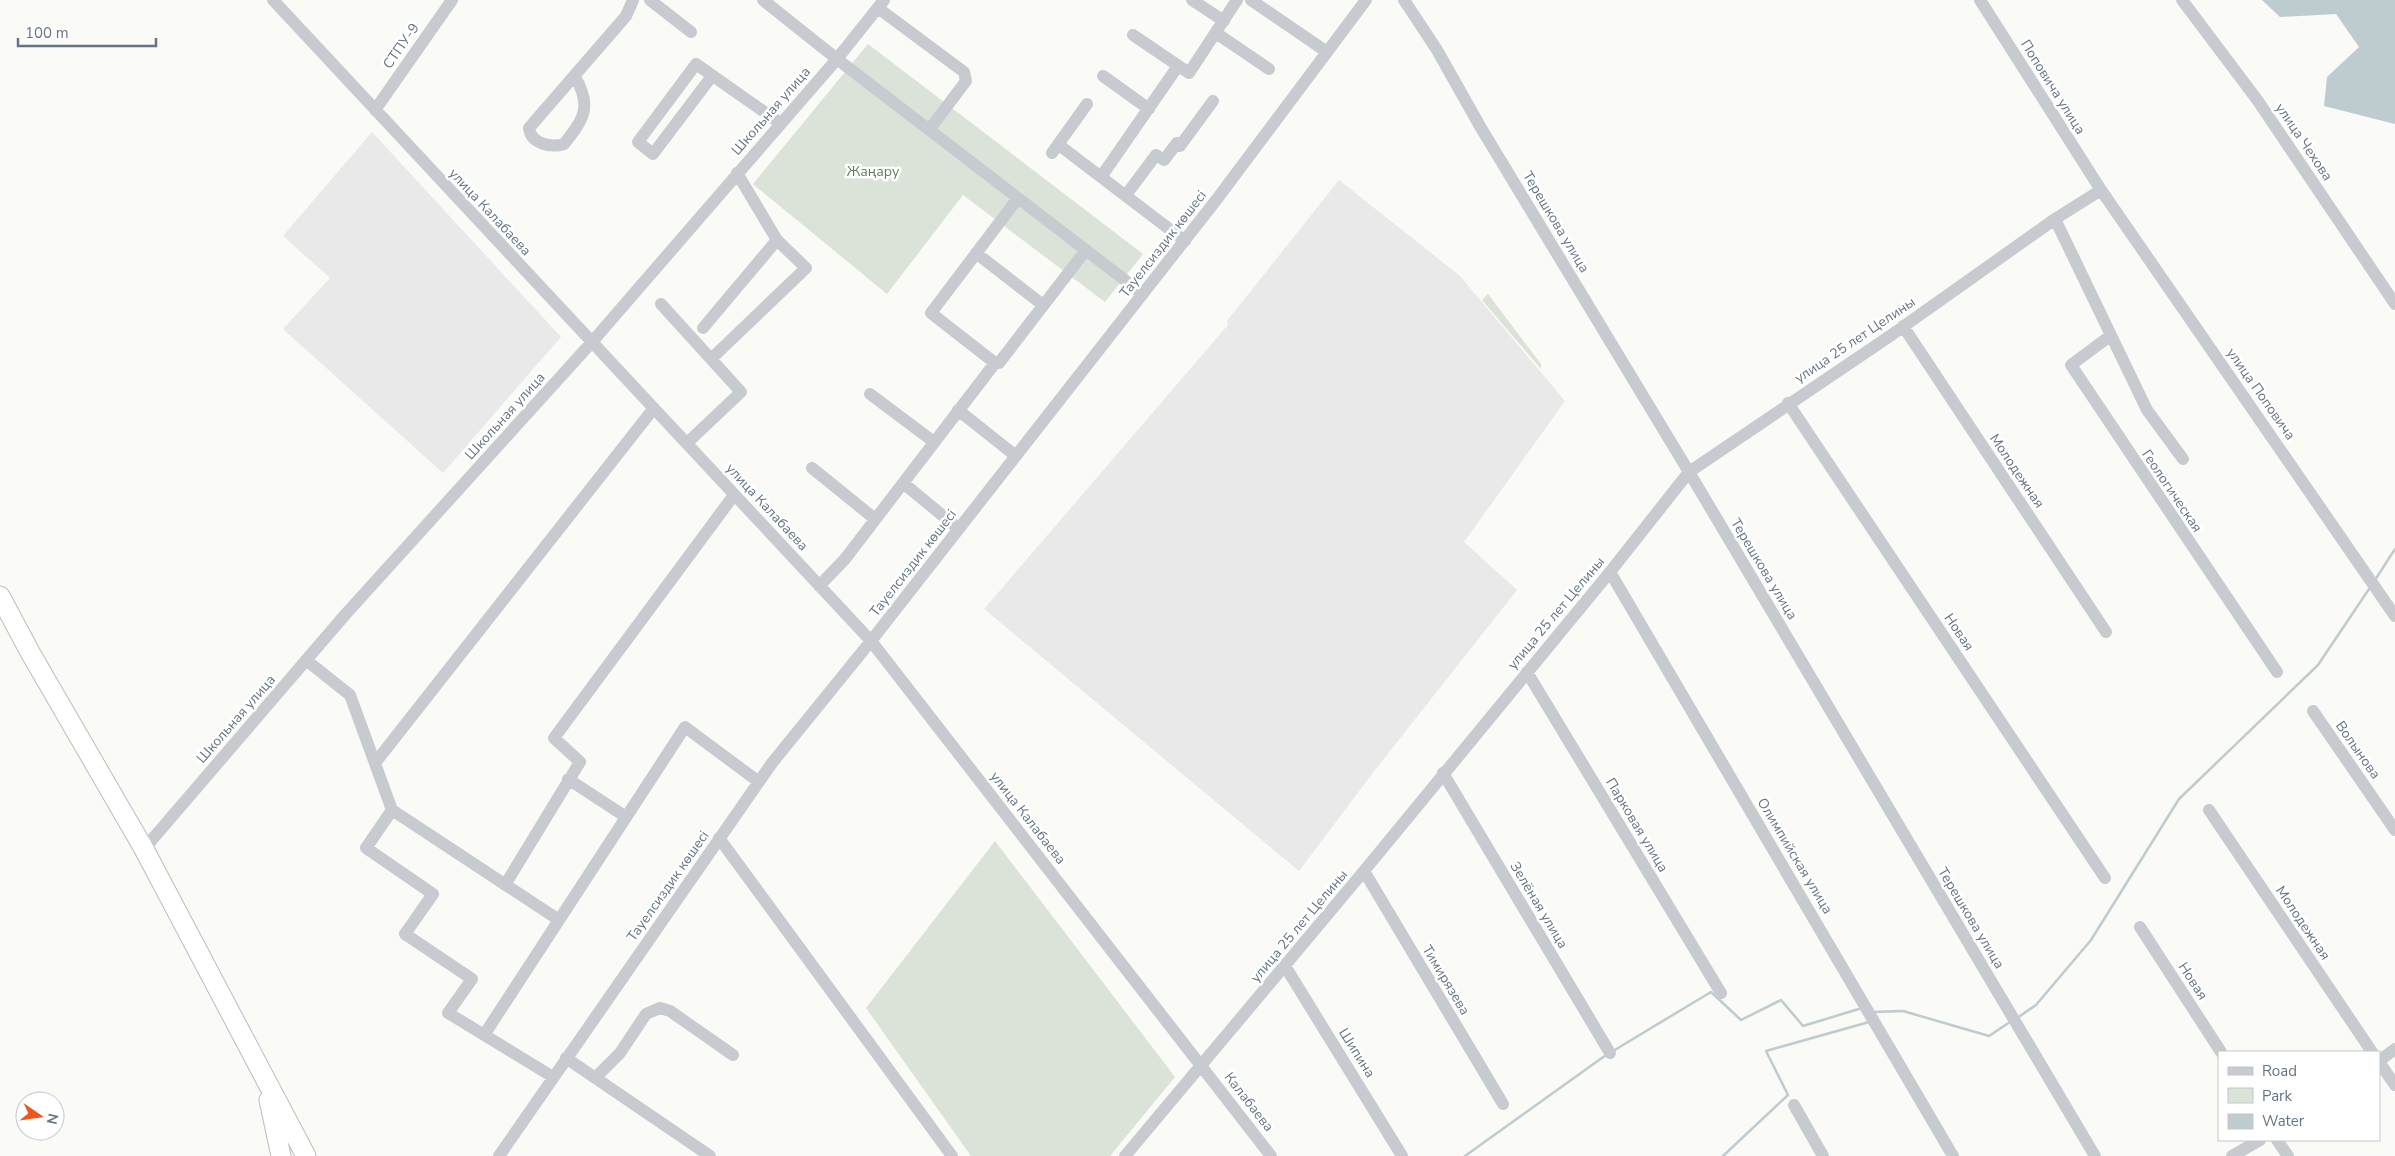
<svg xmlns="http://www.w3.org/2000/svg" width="2395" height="1156" viewBox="0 0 2395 1156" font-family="'Nunito Sans',sans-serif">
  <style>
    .built { fill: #e8e9e8 }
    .green { fill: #dbe2d8 }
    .water { fill: #becbcf }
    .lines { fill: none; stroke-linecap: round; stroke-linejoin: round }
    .stream { stroke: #becbcf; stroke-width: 2.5 }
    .highway-casing { stroke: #b9bdc0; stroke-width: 21 }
    .minor { stroke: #c7cbcf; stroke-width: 12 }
    .highway { stroke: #fff; stroke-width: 19 }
    .labels { text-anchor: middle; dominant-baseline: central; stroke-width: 5; stroke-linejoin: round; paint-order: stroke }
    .street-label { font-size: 14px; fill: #637584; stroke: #fff }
    .park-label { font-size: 14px; fill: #667b62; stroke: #fff }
  </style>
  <rect width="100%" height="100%" fill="#fafaf7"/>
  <path class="built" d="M372,132L561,337L443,473L283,329L330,278L283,236Z
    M1339,180L1460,276L1565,401L1464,542L1517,590L1375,770L1299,871L984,609L1228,325L1227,321Z"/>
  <path class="green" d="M868,44L1143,254L1105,302L963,195L887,294L753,184Z
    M1488,294L1541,364V369L1482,300Z
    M995,841L1175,1077L1110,1156H971L866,1008Z"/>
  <path class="water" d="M2262,0H2395V124L2324,106L2327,77L2359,47L2336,14L2280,17Z"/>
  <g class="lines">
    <path class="stream" d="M2375,580L2395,549
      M1873,1012L1903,1011L1989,1036L2010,1022
      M2017,1018L2036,1005L2091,940L2179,799L2318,665L2371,586
      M1613,1051L1711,992L1741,1020L1781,1000L1803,1026L1862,1008
      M1465,1156L1606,1055
      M1723,1156L1788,1095L1766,1051L1869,1022"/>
    <defs>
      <path id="highway" d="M0,596L31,654L144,849L306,1156
        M269,1100L281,1156"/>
    </defs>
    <use href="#highway" class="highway-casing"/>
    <path class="minor" d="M273,0L871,641L1271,1156
      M650,0L691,32
      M763,0L837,59L1143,294
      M1192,0L1224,21
      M1251,0L1327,52
      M1404,0L1437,50L1481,128L1689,472L2095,1156
      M1980,0L2101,190L2395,616
      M2182,0L2258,101L2395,304
      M878,8L964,72L966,81L929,130
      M1216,33L1269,69
      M1133,35L1189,73L1237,0
      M712,76L653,154L638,142L696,64L780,123
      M1103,76L1149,109
      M575,77C593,107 583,120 564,144C551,148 531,144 529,128L626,16L633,0
      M375,110L452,0
      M1059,145L1185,241
      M1052,153L1087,104
      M1101,177L1178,66
      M1126,195L1156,155L1164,160L1177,143L1180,146L1213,101
      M2055,219L2147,410L2183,459
      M976,253L1043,305
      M661,304L741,392L687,443
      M1903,326L2106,632
      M703,328L777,240
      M2110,336L2071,365L2277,672
      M711,359L806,268L777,240L737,173
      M995,363L931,313L1018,198
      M870,394L934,442
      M1788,403L2105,878
      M958,410L1016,456
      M812,468L875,519
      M903,483L959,529
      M1610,572L1953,1156
      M819,586L845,559L995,363H999L1086,250
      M306,660L350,695L392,810L559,920
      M1527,672L1721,993
      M2313,711L2395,830
      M375,763L654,408
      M1443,773L1610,1053
      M568,779L626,817
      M392,810L366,848L433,894L405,934L472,979L448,1013L553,1077
      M2209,810L2372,1052
      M719,838L952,1156
      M144,849L344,616L592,342L837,59L884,0
      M1364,871L1503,1104
      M505,885L580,762L554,738L734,495
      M2140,927L2221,1052
      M1285,966L1402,1156
      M484,1035L685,727L759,782
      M566,1058L710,1156
      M2379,1061L2395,1049
      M2379,1062L2395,1085
      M595,1078L620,1053L646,1014L660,1008L670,1011L733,1055
      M1794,1105L1823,1156
      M2277,1140L2288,1156
      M499,1156L772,763L871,641L1217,199L1366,0
      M1125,1156L1364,871L1610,572L1689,472L1890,336L2055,219L2101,190
      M2232,1156L2260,1140"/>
    <use href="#highway" class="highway"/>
  </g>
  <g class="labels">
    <g class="street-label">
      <text transform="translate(401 46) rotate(-55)">СТПУ-9</text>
      <text transform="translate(2053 87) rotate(58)">Поповича улица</text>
      <text transform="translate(771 111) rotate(-49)">Школьная улица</text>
      <text transform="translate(2304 142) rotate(56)">улица Чехова</text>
      <text transform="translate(490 212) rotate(47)">улица Калабаева</text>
      <text transform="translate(1556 222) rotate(59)">Терешкова улица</text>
      <text transform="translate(1163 244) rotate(-52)">Тауелсиздик көшесі</text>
      <text transform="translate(1855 340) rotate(-34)">улица 25 лет Целины</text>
      <text transform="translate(2261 394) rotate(55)">улица Поповича</text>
      <text transform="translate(505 416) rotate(-48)">Школьная улица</text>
      <text transform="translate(2017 471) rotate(56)">Молодежная</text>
      <text transform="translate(2172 491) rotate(56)">Геологическая</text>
      <text transform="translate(767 507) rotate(47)">улица Калабаева</text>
      <text transform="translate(913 563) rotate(-52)">Тауелсиздик көшесі</text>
      <text transform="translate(1764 569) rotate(59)">Терешкова улица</text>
      <text transform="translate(1556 613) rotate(-50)">улица 25 лет Целины</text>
      <text transform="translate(1959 632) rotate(56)">Новая</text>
      <text transform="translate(236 719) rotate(-49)">Школьная улица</text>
      <text transform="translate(2358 750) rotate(55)">Волынова</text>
      <text transform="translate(1028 818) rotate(52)">улица Калабаева</text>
      <text transform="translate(1637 825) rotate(59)">Парковая улица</text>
      <text transform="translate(1795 856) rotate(59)">Олимпийская улица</text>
      <text transform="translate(668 886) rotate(-55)">Тауелсиздик көшесі</text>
      <text transform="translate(1539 905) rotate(59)">Зелёная улица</text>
      <text transform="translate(1971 918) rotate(59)">Терешкова улица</text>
      <text transform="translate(2303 923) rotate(56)">Молодежная</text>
      <text transform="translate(1299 926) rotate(-50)">улица 25 лет Целины</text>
      <text transform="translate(1446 980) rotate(59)">Тимирязева</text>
      <text transform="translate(2193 981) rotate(57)">Новая</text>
      <text transform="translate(1357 1053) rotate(58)">Шипина</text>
      <text transform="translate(1249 1102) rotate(52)">Калабаева</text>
    </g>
    <g class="park-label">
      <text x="873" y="171">Жаңару</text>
    </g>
  </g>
  <rect x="2218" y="1051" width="162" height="90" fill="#ffffff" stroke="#c1c8ce"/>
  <rect x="2228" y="1067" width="25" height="8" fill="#c7cbcf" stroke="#c1c8ce"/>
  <text x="2262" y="1076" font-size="15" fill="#637584">Road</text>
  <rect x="2228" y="1088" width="25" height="15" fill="#dbe2d8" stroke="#c1c8ce"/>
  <text x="2262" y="1101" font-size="15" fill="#637584">Park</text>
  <rect x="2228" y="1114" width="25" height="15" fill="#becbcf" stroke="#c1c8ce"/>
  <text x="2262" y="1126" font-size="15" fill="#637584">Water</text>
  <g transform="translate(40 1116) rotate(103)"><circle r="24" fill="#ffffff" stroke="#c1c8ce"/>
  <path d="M0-4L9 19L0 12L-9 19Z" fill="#f05521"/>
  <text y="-8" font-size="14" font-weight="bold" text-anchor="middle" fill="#637584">N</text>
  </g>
  <path d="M18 38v8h138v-8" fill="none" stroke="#637584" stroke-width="2.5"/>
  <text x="25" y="38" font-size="15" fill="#637584" stroke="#ffffff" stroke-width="4" paint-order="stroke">100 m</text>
</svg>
